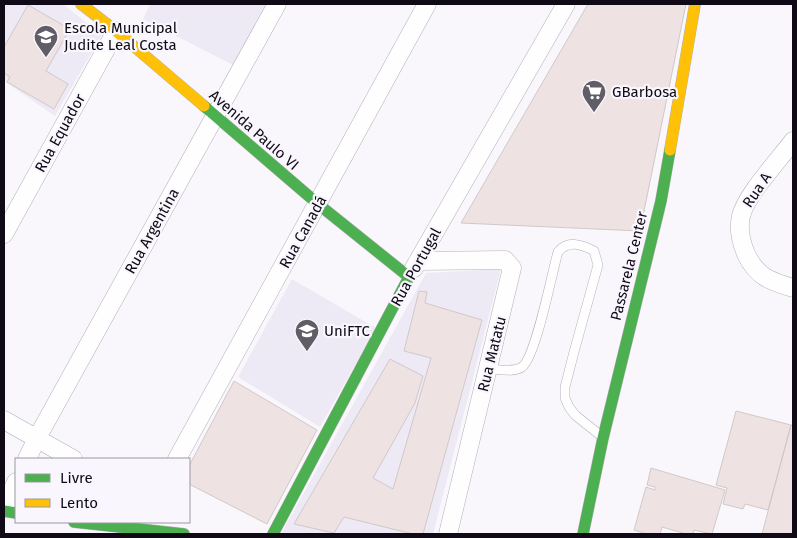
<svg xmlns="http://www.w3.org/2000/svg" width="797" height="538" viewBox="0 0 797 538" font-family="'Fira Sans',sans-serif">
  <style>
    .built { fill: #eeeaf5 }
    .building { fill: #eee2e2; stroke: #d1c8c9 }
    .lines { fill: none; stroke-linecap: round; stroke-linejoin: round }
    .lane-casing { stroke: #b3afb8; stroke-width: 10 }
    .street-casing { stroke: #b3afb8; stroke-width: 19 }
    .fast-casing { stroke: #b3afb8; stroke-width: 12 }
    .slow-casing { stroke: #b3afb8; stroke-width: 12 }
    .lane { stroke: #fefeff; stroke-width: 9 }
    .street { stroke: #fefeff; stroke-width: 18 }
    .fast { stroke: #4caf50; stroke-width: 11 }
    .slow { stroke: #ffc107; stroke-width: 11 }
    .labels { text-anchor: middle; dominant-baseline: central; stroke-width: 4.5; stroke-linejoin: round; paint-order: stroke }
    .poi-label { font-size: 15px; fill: #0f0a15; stroke: #f9f6fd; text-anchor: start }
    .street-label { font-size: 15px; fill: #0f0a15; stroke: #f9f6fd }
  </style>
  <rect width="100%" height="100%" fill="#f9f7fc"/>
  <path class="built" d="M4,4H63L102,35L55,116L4,81Z
    M150,4H269L235,66L143,19Z
    M501,269L433,534H281L426,273Z
    M292,279L376,328L320,427L238,377Z"/>
  <path class="building" d="M588,4H686L640,231L461,223Z
    M28,5L70,29L46,71L68,84L54,109L7,82L10,77L4,73V47Z
    M419,291L427,292L425,303L482,320L423,534H413L344,517L334,533L294,524L390,359L423,376L415,403L373,478L393,489L431,358L404,351Z
    M234,381L317,430L267,524L189,484V466Z
    M736,411L791,425L768,510L745,504L743,509L723,504L727,488L716,485Z
    M791,425L793,426V534H762Z
    M651,468L725,490L712,534L694,530L693,534H686L662,527L660,534H647L634,530L646,487L655,490V487L647,485Z"/>
  <g class="lines">
    <defs>
      <path id="lane" d="M488,369C498,369 513,373 522,367C536,357 552,272 558,252C568,240 581,244 594,251L598,265L574,352L565,387V398L569,407L575,415L600,435"/>
      <path id="street" d="M793,141C779,160 746,195 741,216C738,229 741,242 746,254C757,277 770,281 793,288
        M4,234L116,31
        M418,261L505,260L512,268L448,534
        M414,268L566,4
        M4,420L73,459
        M27,459L37,438L277,4
        M177,459L427,4
        M4,508L16,482"/>
      <path id="fast" d="M204,106L318,204L409,277L273,534
        M4,511L16,513
        M74,522L184,534
        M583,534L603,438L661,201L670,150"/>
      <path id="slow" d="M81,4L116,31L204,106
        M670,150L695,4"/>
    </defs>
    <use href="#lane" class="lane-casing"/>
    <use href="#street" class="street-casing"/>
    <use href="#fast" class="fast-casing"/>
    <use href="#slow" class="slow-casing"/>
    <use href="#lane" class="lane"/>
    <use href="#street" class="street"/>
    <use href="#fast" class="fast"/>
    <use href="#slow" class="slow"/>
  </g>
  <defs>
    <symbol id="school-pin" viewBox="-11 -11 22 30"><path d="M0 17L-7.5 6A9.5 9.5 0 1 1 7.5 6Z" fill="#615d66" stroke="#f9f6fd"/><path d="M0-5L7-2L0 1L-7-2ZM-4 1L0 2.5L4 1V4Q0 6-4 4Z" fill="#fff"/></symbol>
    <symbol id="supermarket-pin" viewBox="-11 -11 22 30"><path d="M0 17L-7.5 6A9.5 9.5 0 1 1 7.5 6Z" fill="#615d66" stroke="#f9f6fd"/><path d="M-6-5.5h2.5l.6 2H6L4.5 2H-2.5L-4.4-4H-6ZM-1.5 3.2a1.3 1.3 0 1 0 .1 0ZM3 3.2a1.3 1.3 0 1 0 .1 0Z" fill="#fff"/></symbol>
    <symbol id="university-pin" viewBox="-11 -11 22 30"><path d="M0 17L-7.5 6A9.5 9.5 0 1 1 7.5 6Z" fill="#615d66" stroke="#f9f6fd"/><path d="M0-5L7-2L0 1L-7-2ZM-4 1L0 2.5L4 1V4Q0 6-4 4Z" fill="#fff"/></symbol>
  </defs>
  <g fill-rule="evenodd">
    <use href="#school-pin" x="32" y="23" width="28" height="38"/>
    <use href="#supermarket-pin" x="580" y="78" width="28" height="38"/>
    <use href="#university-pin" x="293" y="317" width="28" height="38"/>
  </g>
  <g class="labels">
    <g class="poi-label">
      <text x="64" y="28">Escola Municipal<tspan x="64" dy="17">Judite Leal Costa</tspan></text>
      <text x="612" y="92">GBarbosa</text>
      <text x="324" y="331">UniFTC</text>
    </g>
    <g class="street-label">
      <text transform="translate(254 130) rotate(41)">Avenida Paulo VI</text>
      <text transform="translate(60 133) rotate(-61)">Rua Equador</text>
      <text transform="translate(757 190) rotate(-56)">Rua A</text>
      <text transform="translate(152 231) rotate(-61)">Rua Argentina</text>
      <text transform="translate(303 232) rotate(-61)">Rua Canadá</text>
      <text transform="translate(629 266) rotate(-76)">Passarela Center</text>
      <text transform="translate(416 267) rotate(-61)">Rua Portugal</text>
      <text transform="translate(492 354) rotate(-76)">Rua Matatu</text>
    </g>
  </g>
  <rect width="797" height="538" fill="none" stroke="#0f0a15" stroke-width="10"/>
  <rect x="15" y="458" width="175" height="65" fill="#f9f6fd" stroke="#9b98a0"/>
  <rect x="25" y="474" width="25" height="8" fill="#4caf50" stroke="#9b98a0"/>
  <text x="60" y="483" font-size="15" fill="#0f0a15">Livre</text>
  <rect x="25" y="499" width="25" height="8" fill="#ffc107" stroke="#9b98a0"/>
  <text x="60" y="508" font-size="15" fill="#0f0a15">Lento</text>
</svg>
